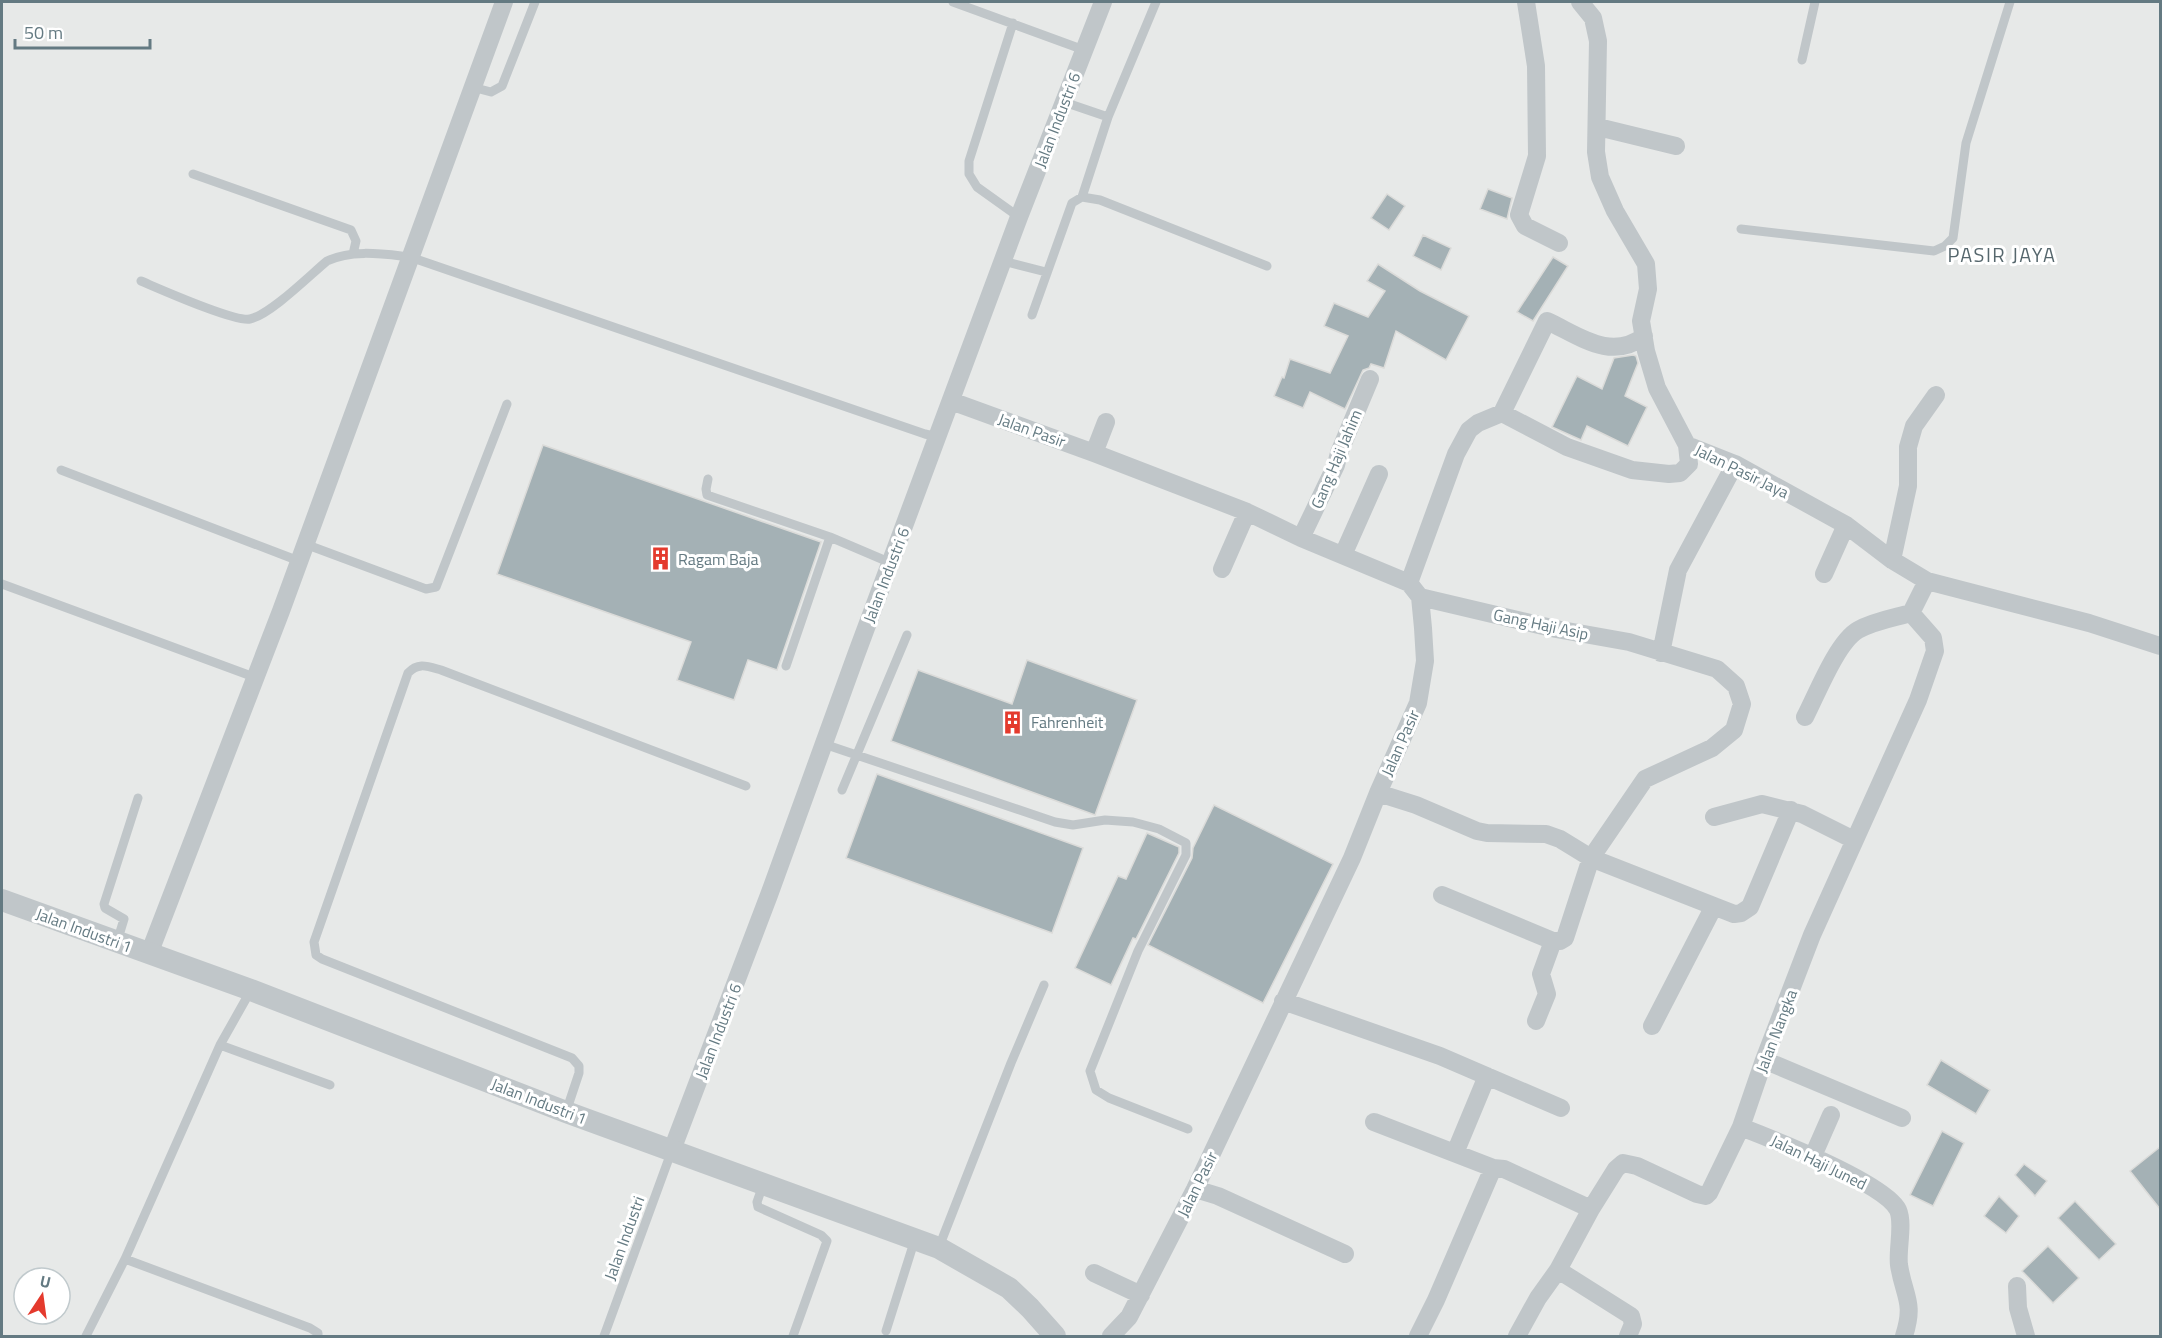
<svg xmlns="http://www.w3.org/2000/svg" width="2162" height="1338" viewBox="0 0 2162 1338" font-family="'Titillium Web',sans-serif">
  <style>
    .built { fill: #e7e9e8; fill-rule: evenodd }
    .building { fill: #a4b1b5; stroke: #dbdbd9; stroke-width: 1.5 }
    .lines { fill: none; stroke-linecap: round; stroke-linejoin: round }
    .service { stroke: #c0c6c9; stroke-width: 9 }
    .minor { stroke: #c0c6c9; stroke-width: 18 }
    .tertiary { stroke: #c0c6c9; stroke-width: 22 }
    .labels { text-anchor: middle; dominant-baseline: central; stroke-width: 6; stroke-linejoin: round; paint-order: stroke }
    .street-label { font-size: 16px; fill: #647a82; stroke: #fff }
    .poi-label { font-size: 16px; fill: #647a82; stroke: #fff; text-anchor: start }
    .quarter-label { font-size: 20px; letter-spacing: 1.5px; fill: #56676d; stroke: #fff }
  </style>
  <rect width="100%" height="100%" fill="#f9f9f7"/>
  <path class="built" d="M2,2H2160V1336H2ZM24,1278H60V1314H24Z"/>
  <path class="building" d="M1488,189L1512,198L1507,219L1480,209Z
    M1387,194L1405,206L1389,230L1371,218Z
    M1423,235L1451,248L1441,270L1413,256Z
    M1553,257L1568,266L1533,321L1517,312Z
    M1378,264L1420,291L1469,316L1446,360L1396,331L1384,368L1371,364L1369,368L1363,370L1345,409L1310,392L1303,408L1274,396L1282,377L1284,378L1290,359L1330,373L1348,336L1324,326L1334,303L1368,317L1385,291L1367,281Z
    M1633,355L1636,356L1638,363L1625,396L1647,407L1628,446L1587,426L1581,440L1552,427L1577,376L1602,389L1614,358Z
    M543,445L821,542L777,670L748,660L734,700L677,680L691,642L497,574Z
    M1027,660L1137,700L1095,815L891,741L918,670L1012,704Z
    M877,774L1083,848L1052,933L846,858Z
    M1214,805L1333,864L1263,1003L1148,945L1192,858L1193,848Z
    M1147,833L1179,847V853L1136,939L1133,938L1111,985L1075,968L1118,876L1126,879Z
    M1941,1060L1990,1090L1976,1114L1927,1085Z
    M1942,1131L1964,1143L1933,1206L1910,1195Z
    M2160,1147V1209L2130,1171Z
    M2024,1164L2047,1181L2035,1196L2015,1175Z
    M1999,1196L2019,1216L2006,1233L1984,1216Z
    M2075,1201L2116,1244L2099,1260L2058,1218Z
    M2048,1246L2079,1278L2053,1303L2022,1271Z"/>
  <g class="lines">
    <path class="service" d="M953,2L1084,50
      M1013,23L969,161V174L977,187L1019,217
      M1802,60L1815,2
      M472,87L491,92L502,86L535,2
      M1064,102L1108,117
      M193,174L351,230L356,241L353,254
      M1082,197L1108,117L1156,2
      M1741,229L1934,251L1945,246L1953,238L1966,143L2010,2
      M1003,261L1046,272
      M141,281C160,289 234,322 250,319C270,315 310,275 327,261C352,249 383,254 410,257L925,434L938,437
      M1032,315L1072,203L1082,197L1100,200L1267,266
      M61,470L299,561
      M708,479L706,489L707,495L830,537L891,563
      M305,544L426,589L436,587L507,404
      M2,584L254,677
      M786,666L830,537
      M824,744L1055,822L1073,825L1105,820L1133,822L1159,829L1186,843V855L1138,951L1090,1071L1096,1090L1109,1098L1188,1129
      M842,790L907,635
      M117,942L124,919L105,908L104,904L138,798
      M220,1045L330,1085
      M566,1112L579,1073V1066L572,1058L322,959L316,955L314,942L408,673C418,662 427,666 441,670L746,786
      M763,1185L757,1202L758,1207L821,1235L827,1241L793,1336
      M939,1247L1011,1063L1044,985
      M125,1259L310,1328L318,1333V1336
      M886,1331L915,1239
      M86,1336L125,1259L220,1045L251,990
      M604,1336L672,1150"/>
    <path class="minor" d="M1526,2L1536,66L1537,156L1519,215L1525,226L1559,243
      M1580,2L1593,18L1598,41L1596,152L1600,177L1615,211L1646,264L1648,289L1641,321L1646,351L1657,388L1687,445L1735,464L1846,525L1892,560L1927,581L2089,623L2160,646
      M1598,127L1676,146
      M951,401L1094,453L1247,512L1301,538L1409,583L1420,597L1423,628L1425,661L1418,703L1378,793L1352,858L1195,1189L1129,1317L1111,1336
      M1502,413L1547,321C1578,335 1611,362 1644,336
      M1094,453L1106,422
      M1301,538L1336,465L1339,453L1370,379
      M1343,555L1379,474
      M1892,560L1908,486V447L1914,426L1936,395
      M1222,569L1247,512
      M1824,574L1846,525
      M1409,583L1456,454L1469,430L1478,423L1502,413L1567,447L1632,470L1669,474L1680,473L1689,464L1687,445
      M1420,597L1556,629L1629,642L1717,669L1736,686L1742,704L1734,730L1712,748L1645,779L1591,858L1565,938L1560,941H1553L1442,895
      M1661,653L1678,570L1735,464
      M1805,717C1817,694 1837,642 1858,630C1874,621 1893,618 1911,613L1927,581
      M1378,793L1416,805L1477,831L1487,833L1546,834L1560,839L1591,858L1734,914L1741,913L1750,907L1791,810
      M1714,817L1762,804L1802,814L1854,840
      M149,954L281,611L504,2
      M1283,1001L1440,1056L1561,1108
      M1536,1021L1547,994L1541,974L1553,941
      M1652,1026L1714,906
      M1764,1060L1902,1118
      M1374,1122L1493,1168L1504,1169L1591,1209L1616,1169L1623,1163L1637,1166L1697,1194L1706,1196L1709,1193L1741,1127L1764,1060L1812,935L1918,700L1935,651L1933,638L1911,613
      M1741,1127C1772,1139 1886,1184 1898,1210C1904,1224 1897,1250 1899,1265C1904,1297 1915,1302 1904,1336
      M672,1150L769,895L856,655L1019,217L1103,2
      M1455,1153L1487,1076
      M1813,1156L1831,1115
      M1195,1189L1218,1196L1345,1254
      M1591,1209L1558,1270L1631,1316L1633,1324L1628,1336
      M1094,1273L1141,1295
      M2017,1286L2018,1308L2026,1336
      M1418,1336L1436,1300L1493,1168
      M1517,1336L1538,1298L1558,1270"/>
    <path class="tertiary" d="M2,900L251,990L566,1112L939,1248L1009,1288L1030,1308L1055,1336"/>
  </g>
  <defs>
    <symbol id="building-bare" viewBox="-9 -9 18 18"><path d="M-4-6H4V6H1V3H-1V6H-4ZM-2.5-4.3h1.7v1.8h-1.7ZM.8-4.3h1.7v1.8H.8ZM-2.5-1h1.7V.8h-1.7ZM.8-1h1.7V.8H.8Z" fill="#e43a2d" stroke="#fff" stroke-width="2.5" paint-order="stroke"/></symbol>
  </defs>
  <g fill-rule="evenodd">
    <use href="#building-bare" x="644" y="542" width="33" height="33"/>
    <use href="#building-bare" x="996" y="706" width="33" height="33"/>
  </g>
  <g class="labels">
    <g class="street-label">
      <text transform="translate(1057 120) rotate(-69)">Jalan Industri 6</text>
      <text transform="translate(1032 430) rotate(20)">Jalan Pasir</text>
      <text transform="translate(1336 459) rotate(-67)">Gang Haji Jahim</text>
      <text transform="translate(1742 471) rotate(26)">Jalan Pasir Jaya</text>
      <text transform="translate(886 575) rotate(-69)">Jalan Industri 6</text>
      <text transform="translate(1541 624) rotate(12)">Gang Haji Asip</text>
      <text transform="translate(1400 743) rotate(-66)">Jalan Pasir</text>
      <text transform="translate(84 930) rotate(20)">Jalan Industri 1</text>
      <text transform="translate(718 1031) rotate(-69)">Jalan Industri 6</text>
      <text transform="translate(1776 1031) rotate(-69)">Jalan Nangka</text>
      <text transform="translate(539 1101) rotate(21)">Jalan Industri 1</text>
      <text transform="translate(1819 1162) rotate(26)">Jalan Haji Juned</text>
      <text transform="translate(1197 1184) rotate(-64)">Jalan Pasir</text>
      <text transform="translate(624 1238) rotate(-70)">Jalan Industri</text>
    </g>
    <g class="poi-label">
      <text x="678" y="559">Ragam Baja</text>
      <text x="1031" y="722">Fahrenheit</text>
    </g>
    <g class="quarter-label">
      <text x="2002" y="254">PASIR JAYA</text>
    </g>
  </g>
  <rect width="2162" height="1338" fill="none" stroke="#647a82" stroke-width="6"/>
  <g transform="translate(42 1296) rotate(13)"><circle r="28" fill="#ffffff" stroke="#c1cacd" stroke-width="1.5"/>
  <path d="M0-4.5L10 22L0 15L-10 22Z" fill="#e43a2d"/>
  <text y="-9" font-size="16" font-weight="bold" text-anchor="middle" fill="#647a82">U</text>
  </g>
  <path d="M15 39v9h135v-9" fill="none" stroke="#647a82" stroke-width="3"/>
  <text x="24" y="39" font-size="18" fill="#647a82" stroke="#ffffff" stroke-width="4.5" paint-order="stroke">50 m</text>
</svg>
